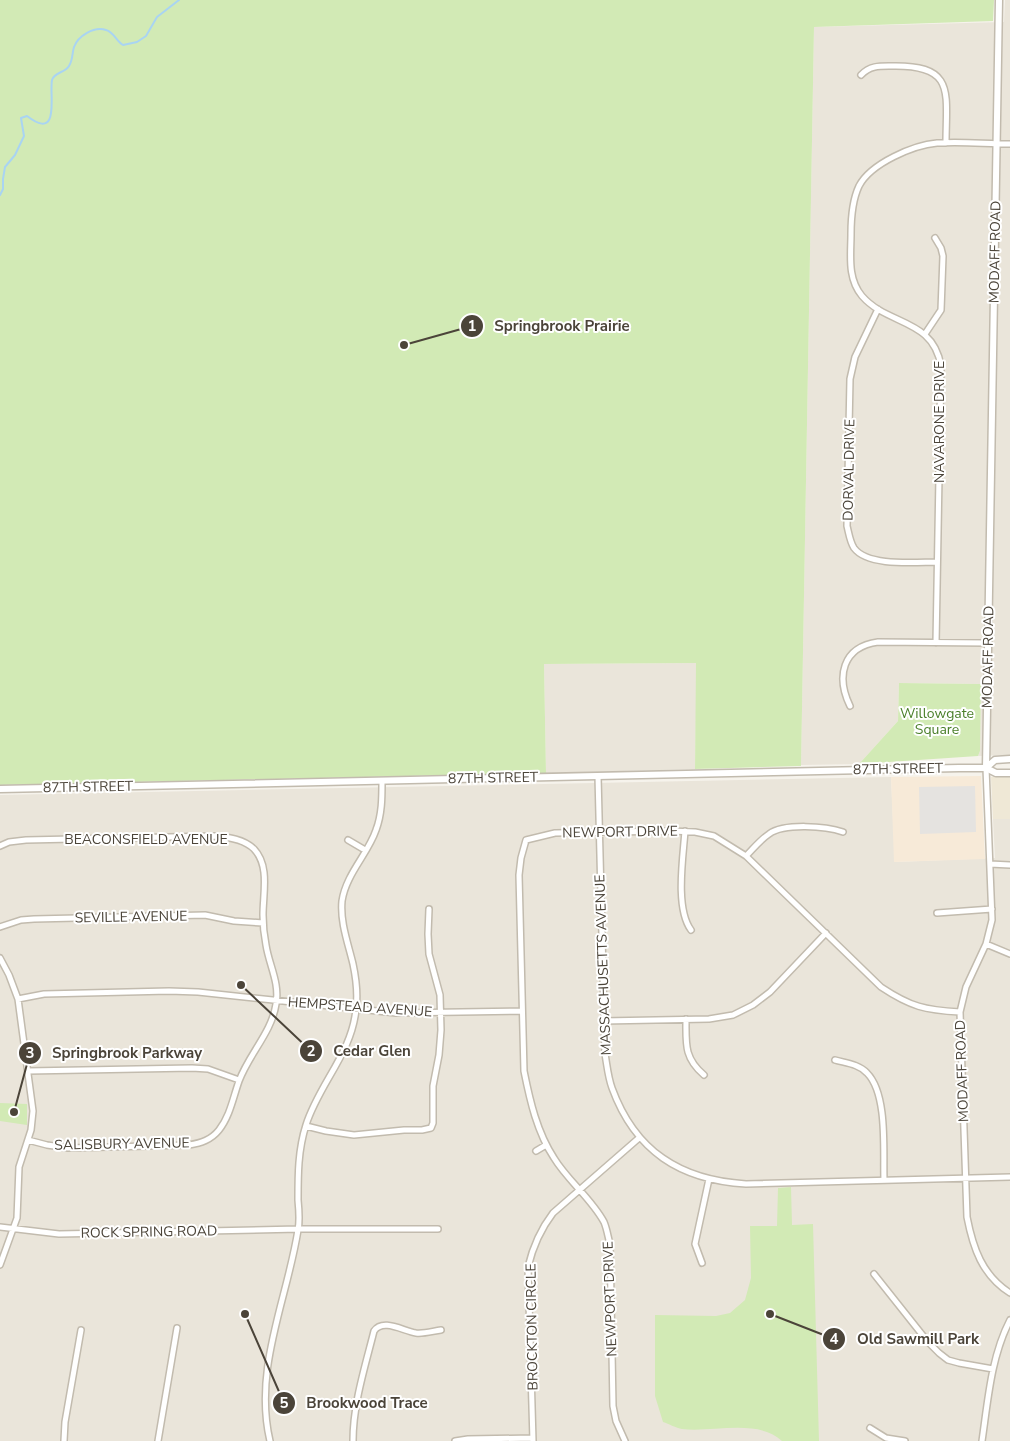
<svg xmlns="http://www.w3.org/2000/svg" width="1010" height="1441" viewBox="0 0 1010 1441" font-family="'Nunito Sans',sans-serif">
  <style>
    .residential { fill: #eae5da }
    .commercial { fill: #f7ead8 }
    .education { fill: #efe8d6 }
    .green { fill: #d2eab5 }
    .parking { fill: #e5e3e0 }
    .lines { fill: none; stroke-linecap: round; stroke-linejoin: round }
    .stream { stroke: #a9d4f2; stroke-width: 2 }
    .minor-casing { stroke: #c2bbae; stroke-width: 8 }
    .tertiary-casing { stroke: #c2bbae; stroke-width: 9 }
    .minor { stroke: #fff; stroke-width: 5 }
    .tertiary { stroke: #fff; stroke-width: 6 }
    .labels { text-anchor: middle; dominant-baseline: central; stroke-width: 4; stroke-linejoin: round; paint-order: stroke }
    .street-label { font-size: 14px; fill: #4b4439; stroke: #fff }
    .park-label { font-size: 14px; fill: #4a7f2a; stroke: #fff }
    .leader { fill: none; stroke: #4b4439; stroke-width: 2 }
    .callout-dot { fill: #4b4439; stroke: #fff; stroke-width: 2 }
    .mark-label { font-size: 15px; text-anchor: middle; font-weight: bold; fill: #fff }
    .callout-label { font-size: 15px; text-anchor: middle; font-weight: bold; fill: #4b4439; stroke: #fff; stroke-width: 4; stroke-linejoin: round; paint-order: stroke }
  </style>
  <rect width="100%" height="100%" fill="#f6f3ec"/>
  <path class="residential" d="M1005,0H1010V755L978,756L980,751L981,684L899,683L898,721L859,764L801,765L814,27L1004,22Z
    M697,663L695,769L546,773L544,664Z
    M891,777L895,862L995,858L993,819H1010V1441H0V795Z"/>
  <path class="commercial" d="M981,776L985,859L894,862L891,777Z"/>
  <path class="education" d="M1010,776V819H993L991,777Z"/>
  <path class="green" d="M0,0H994L993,21L814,27L801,766L695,769L696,663L544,664L546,773L0,785Z
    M899,683L981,684L980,751L978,756L859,764L898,721Z
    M0,1103L27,1104V1125L0,1121Z
    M791,1187L792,1225L813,1224L819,1441H782C758,1418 711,1433 682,1429C676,1428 669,1424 663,1422L655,1396V1315L716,1316L730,1313L745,1300L751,1278L750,1226H777L778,1188Z"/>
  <path class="parking" d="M975,786L976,832L920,834L919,787Z"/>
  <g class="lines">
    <path class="stream" d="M0,195L3,189V179L5,167L15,155L24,136L21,118L27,116C61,142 49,95 52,80C54,72 65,73 69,66C73,60 72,53 74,47C78,36 94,26 106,30C114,32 116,41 123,45L137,42L146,36L157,17L179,0"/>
    <defs>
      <path id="minor" d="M861,75C870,65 881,66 893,66C956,65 946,93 946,143
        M878,309L855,357L850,379L847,526C849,534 850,542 854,548C868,567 916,562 937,562
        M925,334L941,310L943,256L941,248L935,238
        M936,643L941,366C933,318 888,326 862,296C847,278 851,255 851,234C851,217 852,201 859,186C871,163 914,145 937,143C961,141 986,144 1010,144
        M850,706C836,677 842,647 878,642L988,643
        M986,768L992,920L986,944L966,987L960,1012L967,1217C973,1248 982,1275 1010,1293
        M598,776L605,1054C607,1065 608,1077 612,1088C635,1151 680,1180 746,1184L1010,1177
        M685,831C683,858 675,908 691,930
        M348,840L365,850
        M0,846L9,842L26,840L215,836C228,837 244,839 254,849C270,866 263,893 263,915C263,925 264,935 266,945C269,965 280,983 276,1004C272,1032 249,1054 239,1081C233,1098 230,1116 219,1130C211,1140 201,1143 189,1145L68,1148L47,1145L28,1140
        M746,856C753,849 760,840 769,834C784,823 826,826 843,832
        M990,864L1010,865
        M937,913L992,909
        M0,927L21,920L34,919L205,915L234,921L263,923
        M986,944L1010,954
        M0,958L9,975L18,999L33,1111L31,1130L19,1167L17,1218L0,1265
        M18,999L44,994L169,991L198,992L396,1013L522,1011
        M686,1019C686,1044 684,1058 704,1075
        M603,1021L709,1019L733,1015L753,1005L770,992L826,933
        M835,1060C845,1063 859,1064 867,1073C888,1094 883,1151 884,1180
        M28,1071L192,1068L208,1069L239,1080
        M306,1126L326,1131L354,1135L404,1130H422L431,1128L433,1123V1086L439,1055L441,1030L440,995L429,954L428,934L429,909
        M536,1151L546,1145
        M0,1227L59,1234L299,1229H438
        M702,1263L695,1244L709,1179
        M874,1274L928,1342L939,1353L948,1360L959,1363L993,1369
        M870,1428L886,1438L905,1441
        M64,1441L65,1422L81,1330
        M158,1441L177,1328
        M270,1441C253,1369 287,1300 298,1230C300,1221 299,1210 298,1200C298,1175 298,1150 306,1125C319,1084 352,1053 356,1009C358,994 356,978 353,964C348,943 340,922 342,901C346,874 368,854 376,830C382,814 382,798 382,781
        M353,1441C353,1404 365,1367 374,1331C383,1318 403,1331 416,1333C424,1334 433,1331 441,1330
        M455,1441L468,1439L533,1438
        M533,1441L528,1267C533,1246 540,1230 553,1213L639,1138
        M625,1441L616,1421L613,1406L610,1244C608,1237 607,1229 604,1222C591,1198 568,1181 554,1158C537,1132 530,1101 524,1071L519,875L521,858L526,840L555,833L671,831L695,832L714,836L746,856L881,987C911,1007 925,1010 960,1012
        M982,1441C988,1400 991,1357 1010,1320"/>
      <path id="tertiary" d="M986,768L999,0
        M986,768L995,760L1010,759
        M0,789L959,768H986L996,773H1010"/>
    </defs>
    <use href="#minor" class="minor-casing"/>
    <use href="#tertiary" class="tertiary-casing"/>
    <use href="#minor" class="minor"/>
    <use href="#tertiary" class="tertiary"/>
  </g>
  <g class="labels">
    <g class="street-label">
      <text transform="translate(995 252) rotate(-89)">MODAFF ROAD</text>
      <text transform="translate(939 422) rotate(-90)">NAVARONE DRIVE</text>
      <text transform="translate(849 470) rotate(-89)">DORVAL DRIVE</text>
      <text transform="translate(988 657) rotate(-89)">MODAFF ROAD</text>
      <text transform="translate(898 769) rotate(-1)">87TH STREET</text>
      <text transform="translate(493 778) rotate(-1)">87TH STREET</text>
      <text transform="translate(88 787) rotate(-1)">87TH STREET</text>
      <text transform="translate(620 832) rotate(-1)">NEWPORT DRIVE</text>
      <text x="146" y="839">BEACONSFIELD AVENUE</text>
      <text transform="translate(131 917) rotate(-1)">SEVILLE AVENUE</text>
      <text transform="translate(603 965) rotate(-92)">MASSACHUSETTS AVENUE</text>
      <text transform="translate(360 1007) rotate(4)">HEMPSTEAD AVENUE</text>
      <text transform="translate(962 1071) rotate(-92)">MODAFF ROAD</text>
      <text transform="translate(122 1144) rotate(-1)">SALISBURY AVENUE</text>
      <text transform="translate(149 1232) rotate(-1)">ROCK SPRING ROAD</text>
      <text transform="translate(610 1299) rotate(-92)">NEWPORT DRIVE</text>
      <text transform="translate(532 1327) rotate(-91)">BROCKTON CIRCLE</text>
    </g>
    <g class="park-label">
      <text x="937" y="713">Willowgate<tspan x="937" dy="16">Square</tspan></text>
    </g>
  </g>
  <path class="leader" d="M404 345L472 326M241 985L311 1051M14 1112L30 1053M770 1314L834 1339M245 1314L284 1403"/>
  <g class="callout-dot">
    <circle cx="404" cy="345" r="5"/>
    <circle cx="241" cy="985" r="5"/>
    <circle cx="14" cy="1112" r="5"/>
    <circle cx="770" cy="1314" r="5"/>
    <circle cx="245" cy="1314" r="5"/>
    <circle cx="472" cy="326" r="12"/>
    <circle cx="311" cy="1051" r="12"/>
    <circle cx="30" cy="1053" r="12"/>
    <circle cx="834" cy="1339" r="12"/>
    <circle cx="284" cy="1403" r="12"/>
  </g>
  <g class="mark-label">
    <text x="472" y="331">1</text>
    <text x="311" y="1056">2</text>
    <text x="30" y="1058">3</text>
    <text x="834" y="1344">4</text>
    <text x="284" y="1408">5</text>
  </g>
  <g class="callout-label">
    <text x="562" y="331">Springbrook Prairie</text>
    <text x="372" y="1056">Cedar Glen</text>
    <text x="127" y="1058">Springbrook Parkway</text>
    <text x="918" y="1344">Old Sawmill Park</text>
    <text x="367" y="1408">Brookwood Trace</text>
  </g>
</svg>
